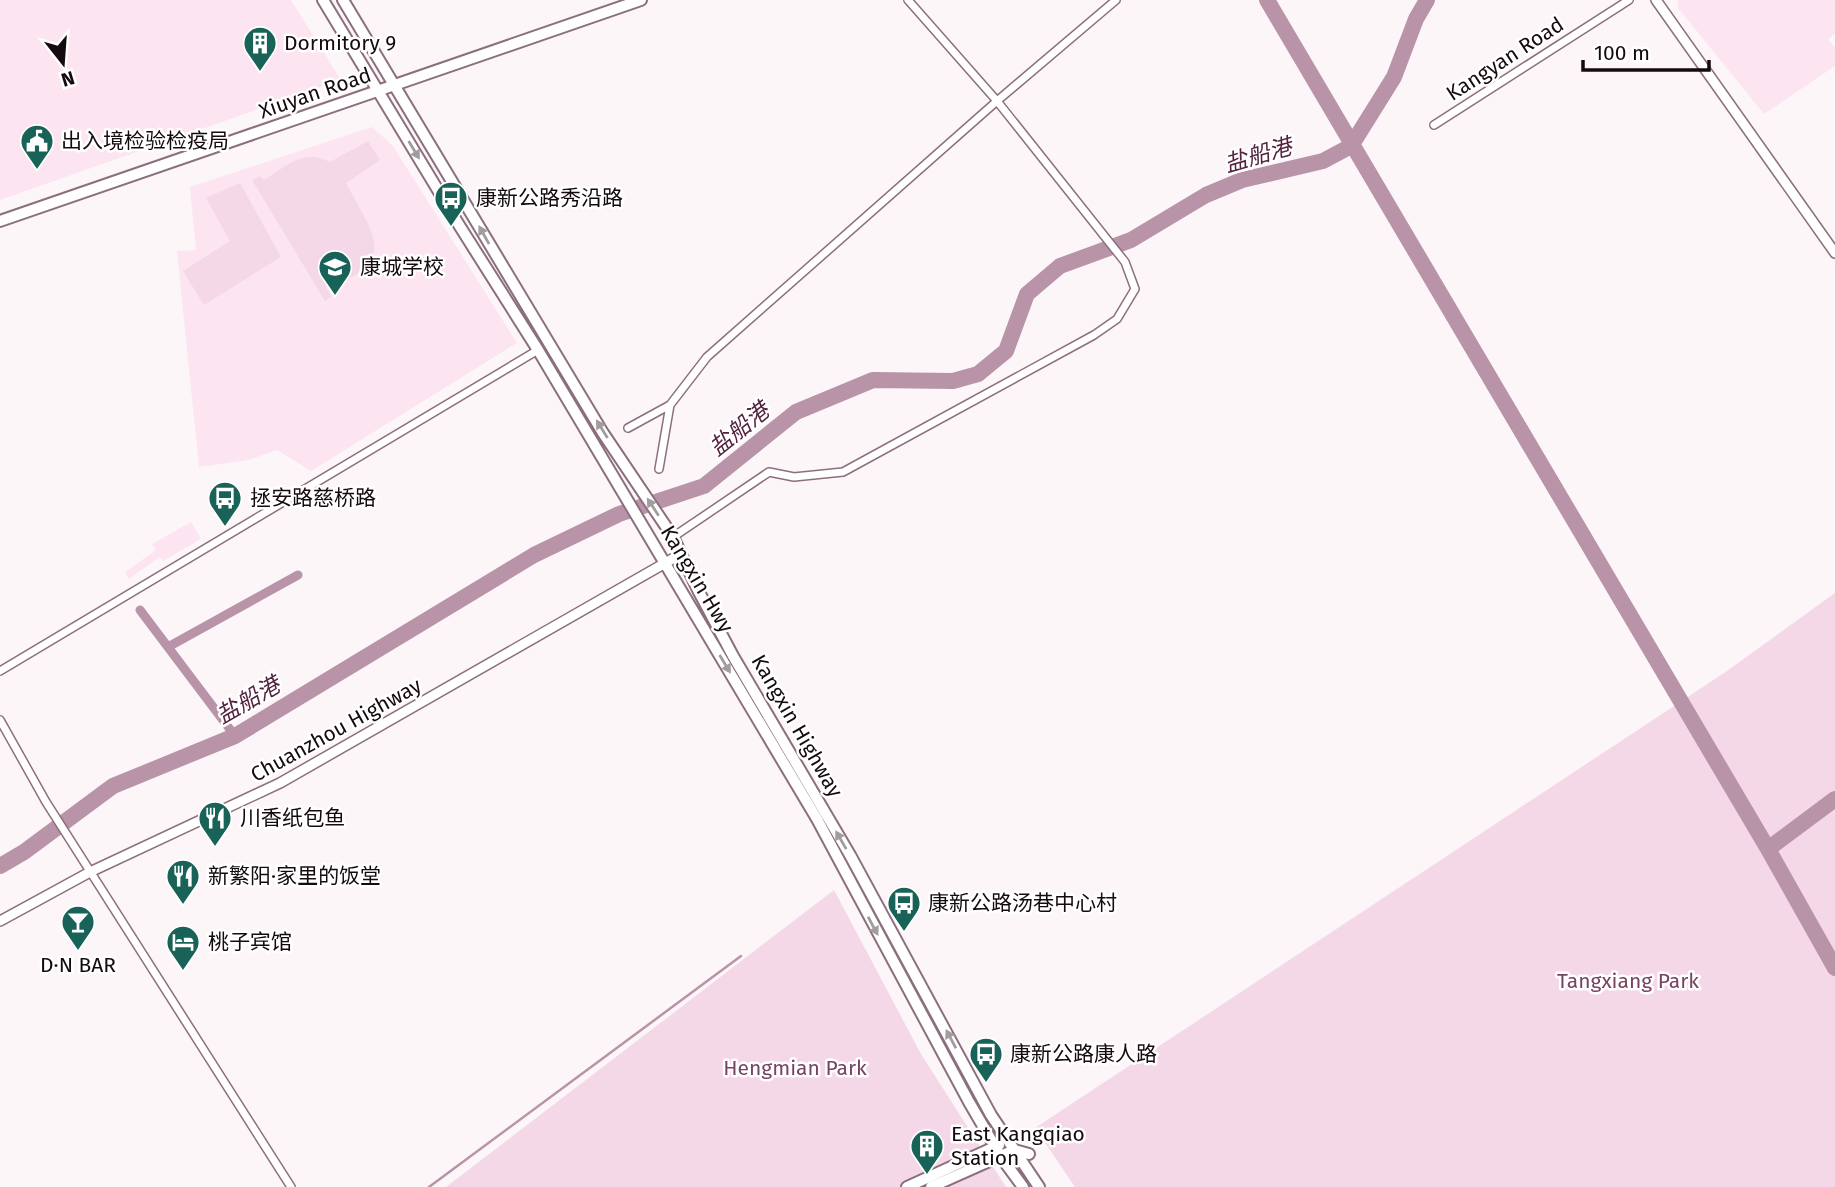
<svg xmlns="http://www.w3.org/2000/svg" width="1835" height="1187" viewBox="0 0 1835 1187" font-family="'Fira Sans','Noto Sans SC',sans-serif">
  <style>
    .built { fill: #fce4f0 }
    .green { fill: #f4d8e7 }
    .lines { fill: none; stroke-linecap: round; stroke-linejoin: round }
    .stream { stroke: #b993a8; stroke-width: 2.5 }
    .canal { stroke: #b993a8; stroke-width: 9 }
    .river { stroke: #b993a8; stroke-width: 16 }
    .minor-casing { stroke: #8c6f7f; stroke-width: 10 }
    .tertiary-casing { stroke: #8c6f7f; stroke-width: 12 }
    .secondary-casing { stroke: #8c6f7f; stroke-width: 14 }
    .minor { stroke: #fff; stroke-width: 7 }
    .tertiary { stroke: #fff; stroke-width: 9 }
    .secondary { stroke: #fff; stroke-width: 10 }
    .oneway { fill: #a19d9f }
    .labels { text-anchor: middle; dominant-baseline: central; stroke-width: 5; stroke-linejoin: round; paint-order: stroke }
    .poi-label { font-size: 21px; fill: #140a0f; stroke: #fff; text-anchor: start }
    .street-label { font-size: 21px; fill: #140a0f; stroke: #fff }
    .park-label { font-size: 21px; fill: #784462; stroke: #fff }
    .water-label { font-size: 23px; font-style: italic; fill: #53223f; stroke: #fff }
  </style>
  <rect width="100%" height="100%" fill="#fcf6f9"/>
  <path class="built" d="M0,0H291L341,80L0,200Z
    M1678,0H1835V34L1828,39L1835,48V66L1764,114L1678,8Z
    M372,127L393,146L517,343L311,471L277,450L248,460L199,467L177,251L196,250L190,187Z
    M191,522L201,539L163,561L160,557L129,579L125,572L156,550L152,544Z"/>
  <path class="green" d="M368,141L380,160L346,183C354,200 368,219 373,237C381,266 349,283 325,284L331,297L325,301L252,180L260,176L264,180C287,166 303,148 330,162Z
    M240,183L281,257L204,305L183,271L230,241L206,198Z
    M1835,593V1187H1075L1035,1128L1724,673Z
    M834,890L921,1054L1006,1187H446Z"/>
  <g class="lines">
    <path class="stream" d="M429,1187L741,956"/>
    <path class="canal" d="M140,610L235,736
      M168,647L298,575"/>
    <path class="river" d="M1267,0L1768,849L1835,968
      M1768,849L1835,799
      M0,866L24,852L113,786L235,736L534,555L619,514L704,486L796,412L873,380L953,381L978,374L1006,351L1027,294L1060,266L1131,240L1206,195L1242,180L1323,161L1351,146L1394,77L1416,19L1427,0"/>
    <defs>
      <path id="minor" d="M1434,125L1629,0
        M628,428L670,405
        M659,469L670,405L707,357L997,101L1116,0
        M673,537L769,472L794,477L843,472L1094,335L1117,319L1135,289L1125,262L997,101L908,0
        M0,671L538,350
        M0,720L46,802L291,1187"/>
      <path id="tertiary" d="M1656,0L1835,253
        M0,921L90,872L280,783L681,554"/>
      <path id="secondary" d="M323,0L459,225L538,350L817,819L969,1102L1001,1157L1023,1187
        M343,0L603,433L673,537L699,592L733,656L850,855L991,1115L1039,1187
        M0,221L641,0
        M907,1187L999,1145
        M931,1187L1014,1150L1029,1154"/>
    </defs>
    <use href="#minor" class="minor-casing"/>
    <use href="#tertiary" class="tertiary-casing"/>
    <use href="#secondary" class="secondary-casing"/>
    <use href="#minor" class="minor"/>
    <use href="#tertiary" class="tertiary"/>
    <use href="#secondary" class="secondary"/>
  </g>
  <defs><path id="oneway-solid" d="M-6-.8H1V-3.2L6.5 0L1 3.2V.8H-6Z" transform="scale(1.75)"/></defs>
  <g class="oneway">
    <use href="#oneway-solid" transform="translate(414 150) rotate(59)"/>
    <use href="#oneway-solid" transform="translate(484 235) rotate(-119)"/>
    <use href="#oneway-solid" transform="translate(602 429) rotate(-122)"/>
    <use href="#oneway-solid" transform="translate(653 507) rotate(-123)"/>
    <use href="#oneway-solid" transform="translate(725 664) rotate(59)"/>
    <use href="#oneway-solid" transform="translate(841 840) rotate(-120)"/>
    <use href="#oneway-solid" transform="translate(873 926) rotate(62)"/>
    <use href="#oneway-solid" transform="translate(951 1039) rotate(-118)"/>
  </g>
  <defs>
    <symbol id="building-pin" viewBox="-11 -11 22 30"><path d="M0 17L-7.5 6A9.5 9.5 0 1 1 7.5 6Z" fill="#196258" stroke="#fff"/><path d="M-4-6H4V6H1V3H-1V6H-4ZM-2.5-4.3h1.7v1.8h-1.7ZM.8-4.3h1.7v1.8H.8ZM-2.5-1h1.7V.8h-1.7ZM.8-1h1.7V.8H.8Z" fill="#fff"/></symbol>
    <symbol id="civic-pin" viewBox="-11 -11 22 30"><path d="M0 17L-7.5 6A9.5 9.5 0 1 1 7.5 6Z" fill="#196258" stroke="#fff"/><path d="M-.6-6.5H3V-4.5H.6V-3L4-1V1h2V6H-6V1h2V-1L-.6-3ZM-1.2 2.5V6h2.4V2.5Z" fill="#fff"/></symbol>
    <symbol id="bus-pin" viewBox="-11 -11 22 30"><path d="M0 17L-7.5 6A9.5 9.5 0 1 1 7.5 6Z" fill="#196258" stroke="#fff"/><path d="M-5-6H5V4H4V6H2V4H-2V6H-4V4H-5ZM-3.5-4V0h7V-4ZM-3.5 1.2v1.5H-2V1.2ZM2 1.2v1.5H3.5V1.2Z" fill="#fff"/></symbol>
    <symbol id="school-pin" viewBox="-11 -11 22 30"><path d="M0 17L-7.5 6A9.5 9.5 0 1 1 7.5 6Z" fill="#196258" stroke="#fff"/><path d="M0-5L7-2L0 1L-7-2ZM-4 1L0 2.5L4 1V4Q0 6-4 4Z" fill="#fff"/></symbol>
    <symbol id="restaurant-pin" viewBox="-11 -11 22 30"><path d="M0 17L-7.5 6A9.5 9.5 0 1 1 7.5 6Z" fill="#196258" stroke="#fff"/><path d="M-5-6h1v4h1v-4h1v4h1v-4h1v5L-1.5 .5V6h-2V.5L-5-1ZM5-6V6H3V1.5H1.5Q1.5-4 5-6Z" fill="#fff"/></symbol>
    <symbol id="bar-pin" viewBox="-11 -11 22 30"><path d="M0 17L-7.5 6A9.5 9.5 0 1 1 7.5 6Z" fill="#196258" stroke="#fff"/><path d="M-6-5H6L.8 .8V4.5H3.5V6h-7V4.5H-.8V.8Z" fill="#fff"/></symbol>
    <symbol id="hotel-pin" viewBox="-11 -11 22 30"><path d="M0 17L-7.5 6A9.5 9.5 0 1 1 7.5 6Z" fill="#196258" stroke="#fff"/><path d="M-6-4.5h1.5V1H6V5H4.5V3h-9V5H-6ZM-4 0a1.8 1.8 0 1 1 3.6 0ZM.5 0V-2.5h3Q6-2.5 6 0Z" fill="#fff"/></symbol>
  </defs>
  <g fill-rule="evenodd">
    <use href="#building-pin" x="241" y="24" width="38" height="52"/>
    <use href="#civic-pin" x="18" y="122" width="38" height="52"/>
    <use href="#bus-pin" x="432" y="179" width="38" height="52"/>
    <use href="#school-pin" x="316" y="248" width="38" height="52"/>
    <use href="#bus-pin" x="206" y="479" width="38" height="52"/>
    <use href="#restaurant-pin" x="196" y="799" width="38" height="52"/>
    <use href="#restaurant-pin" x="164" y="857" width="38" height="52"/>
    <use href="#bus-pin" x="885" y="884" width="38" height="52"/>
    <use href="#bar-pin" x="59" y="903" width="38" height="52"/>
    <use href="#hotel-pin" x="164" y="923" width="38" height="52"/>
    <use href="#bus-pin" x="967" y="1035" width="38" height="52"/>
    <use href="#building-pin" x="908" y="1127" width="38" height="52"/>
  </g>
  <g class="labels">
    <g class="poi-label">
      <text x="284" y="43">Dormitory 9</text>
      <text x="61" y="141">出入境检验检疫局</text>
      <text x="476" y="198">康新公路秀沿路</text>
      <text x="360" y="267">康城学校</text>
      <text x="250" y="498">拯安路慈桥路</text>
      <text x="240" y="818">川香纸包鱼</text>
      <text x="208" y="876">新繁阳·家里的饭堂</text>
      <text x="928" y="903">康新公路汤巷中心村</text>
      <text x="208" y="942">桃子宾馆</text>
      <text x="78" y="965" text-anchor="middle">D·N BAR</text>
      <text x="1010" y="1054">康新公路康人路</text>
      <text x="951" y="1134">East Kangqiao<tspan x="951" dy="24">Station</tspan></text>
    </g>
    <g class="street-label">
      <text transform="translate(1505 59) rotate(-33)">Kangyan Road</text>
      <text transform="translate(315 93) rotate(-19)">Xiuyan Road</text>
      <text transform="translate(697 579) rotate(59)">Kangxin Hwy</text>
      <text transform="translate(797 726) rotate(60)">Kangxin Highway</text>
      <text transform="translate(336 730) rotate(-29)">Chuanzhou Highway</text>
    </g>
    <g class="park-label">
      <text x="1628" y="981">Tangxiang Park</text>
      <text x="795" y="1068">Hengmian Park</text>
    </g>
    <g class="water-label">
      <text transform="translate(1258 155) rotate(-16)">盐船港</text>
      <text transform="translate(739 429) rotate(-39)">盐船港</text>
      <text transform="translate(248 700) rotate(-30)">盐船港</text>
    </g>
  </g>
  <g transform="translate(63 63) rotate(163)" stroke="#ffffff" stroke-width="5" paint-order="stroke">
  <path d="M0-5L12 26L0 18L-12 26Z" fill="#140a0f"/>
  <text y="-10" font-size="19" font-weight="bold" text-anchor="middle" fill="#140a0f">N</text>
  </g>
  <path d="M1583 60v10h126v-10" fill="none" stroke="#140a0f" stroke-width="3.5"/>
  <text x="1594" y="60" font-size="21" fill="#140a0f" stroke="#ffffff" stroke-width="5" paint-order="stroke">100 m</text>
</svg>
